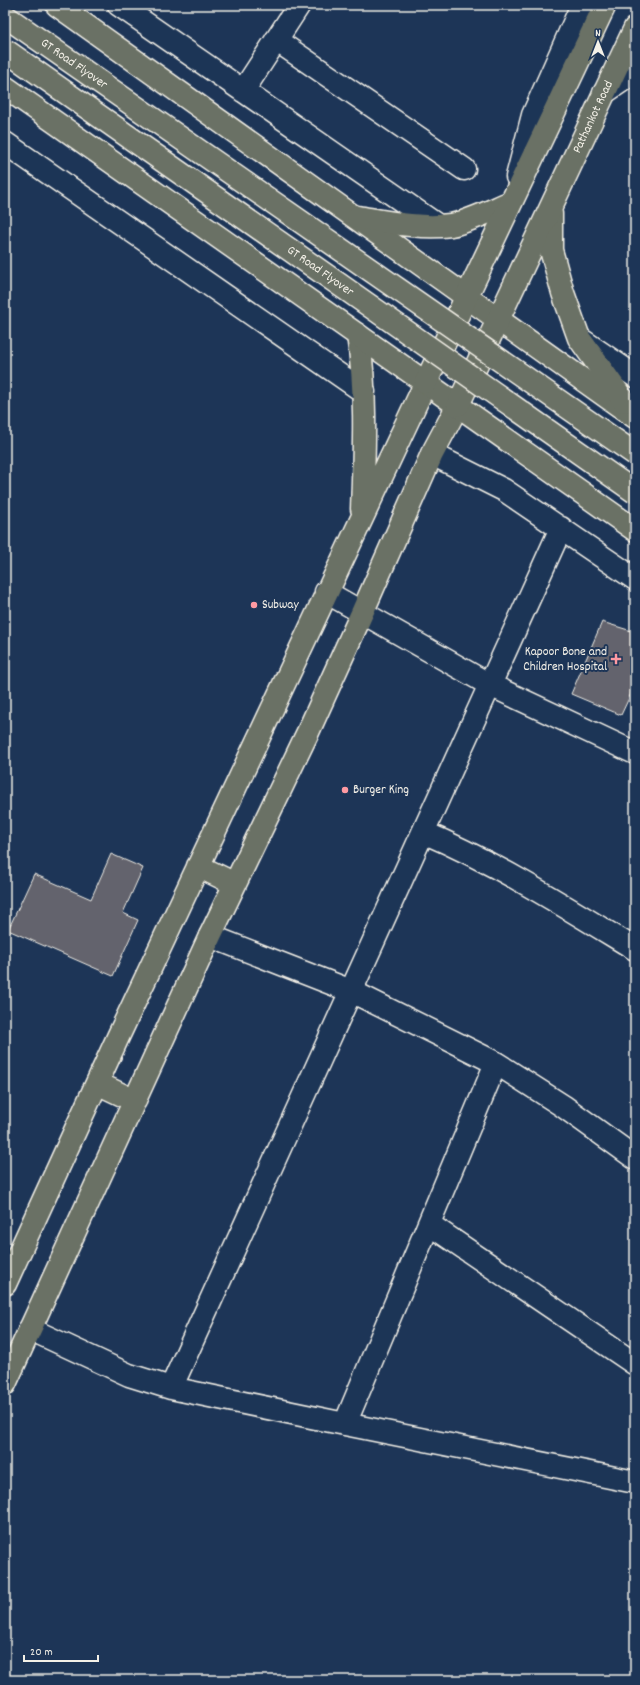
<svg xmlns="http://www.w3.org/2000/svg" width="640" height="1685" viewBox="0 0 640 1685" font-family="Dekko,sans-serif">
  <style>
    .building { fill: #63636d; stroke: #f4f1e8 }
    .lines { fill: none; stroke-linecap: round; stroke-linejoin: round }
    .minor-casing { stroke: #f4f1e8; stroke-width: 25 }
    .major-casing { stroke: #f4f1e8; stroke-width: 25 }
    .highway-casing { stroke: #f4f1e8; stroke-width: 25 }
    .minor { stroke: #1d3557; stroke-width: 22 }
    .major { stroke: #6a7165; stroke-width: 22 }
    .highway { stroke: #6a7165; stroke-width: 22 }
    .highway-bridge-casing { stroke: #f4f1e8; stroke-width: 25; stroke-linecap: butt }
    .highway-bridge { stroke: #6a7165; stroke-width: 22 }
    .poi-dot { fill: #ff9aa2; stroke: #1d3557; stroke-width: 1.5 }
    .labels { text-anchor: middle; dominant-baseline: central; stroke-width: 4; stroke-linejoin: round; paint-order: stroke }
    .street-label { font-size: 13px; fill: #f4f1e8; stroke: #1d3557 }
    .poi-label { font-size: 13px; fill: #f4f1e8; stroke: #1d3557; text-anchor: start }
  </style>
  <rect width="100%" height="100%" fill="#1d3557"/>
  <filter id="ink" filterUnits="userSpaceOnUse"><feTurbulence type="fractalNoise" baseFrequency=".025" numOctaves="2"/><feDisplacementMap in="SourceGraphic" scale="8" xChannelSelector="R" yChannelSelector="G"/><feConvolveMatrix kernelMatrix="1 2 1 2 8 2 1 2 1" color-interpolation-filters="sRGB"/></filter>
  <g filter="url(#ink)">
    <path class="building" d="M602,622L635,632V685L621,715L571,694Z
      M111,854L143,868L123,913L138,920L113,976L8,930L34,874L91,899Z"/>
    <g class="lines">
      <defs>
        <path id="minor" d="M119,5L437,225
          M276,40L464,169
          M243,91L299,5
          M604,93L635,72
          M5,143L364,392
          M517,177L533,115L582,5
          M582,340L635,376
          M432,454L504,490L635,579
          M326,592L490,685L635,753
          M423,832C498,864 566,907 635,949
          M210,936L351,991L496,1063L563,1106L635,1158
          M429,1224L635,1364
          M30,1329L129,1375L171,1388L345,1424L635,1482
          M171,1388L561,528
          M345,1424L496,1063"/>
        <path id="major" d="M358,335C367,393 364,451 362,509
          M198,866L235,884
          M97,1083L135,1101
          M5,1284L118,1037L426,382
          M5,1384L210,936L308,732L362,613L432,454L458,405"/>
        <g id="highway">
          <path d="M57,5L635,417"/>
          <path d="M5,87L635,530"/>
          <path d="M551,214V250L563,293L579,338L624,401"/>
          <path d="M358,217C388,222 420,229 451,225C471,221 492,210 511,202"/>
          <path d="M426,382L605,5"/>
          <path id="s1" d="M458,405L635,28"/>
        </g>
      </defs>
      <use href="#minor" class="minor-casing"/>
      <use href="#major" class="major-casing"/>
      <use href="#highway" class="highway-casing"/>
      <use href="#minor" class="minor"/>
      <use href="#major" class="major"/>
      <use href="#highway" class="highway"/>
      <defs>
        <g id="highway-bridge">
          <path id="s2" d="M5,16L635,454"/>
          <path id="s3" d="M5,50L635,492"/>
        </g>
      </defs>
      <use href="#highway-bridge" class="highway-bridge-casing"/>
      <use href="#highway-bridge" class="highway-bridge"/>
    </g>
  </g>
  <g class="poi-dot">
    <circle cx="254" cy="605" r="4"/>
    <path d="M614 653h4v4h4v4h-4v4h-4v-4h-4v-4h4z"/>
    <circle cx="345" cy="790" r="4"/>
  </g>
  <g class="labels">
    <g class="street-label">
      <text stroke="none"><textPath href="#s2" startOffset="84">GT Road Flyover</textPath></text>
      <text stroke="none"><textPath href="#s1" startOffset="318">Pathankot Road</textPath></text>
      <text stroke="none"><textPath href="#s3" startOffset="385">GT Road Flyover</textPath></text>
    </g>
    <g class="poi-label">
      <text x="262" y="605">Subway</text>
      <text x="607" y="652" text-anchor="end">Kapoor Bone and<tspan x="607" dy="15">Children Hospital</tspan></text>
      <text x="353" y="790">Burger King</text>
    </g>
  </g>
  <rect width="640" height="1685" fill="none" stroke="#1d3557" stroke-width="20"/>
  <rect x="10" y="10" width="620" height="1665" fill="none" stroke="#f4f1e8" stroke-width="1.5" filter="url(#ink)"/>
  <g transform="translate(598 42)" stroke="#1d3557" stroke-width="3" paint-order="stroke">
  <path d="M0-3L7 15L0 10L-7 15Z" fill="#f4f1e8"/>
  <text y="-6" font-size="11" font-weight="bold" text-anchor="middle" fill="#f4f1e8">N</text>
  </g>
  <path d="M24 1655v6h74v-6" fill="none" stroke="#f4f1e8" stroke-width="2"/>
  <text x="30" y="1655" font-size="12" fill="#f4f1e8" stroke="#1d3557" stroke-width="3" paint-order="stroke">20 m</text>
</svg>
